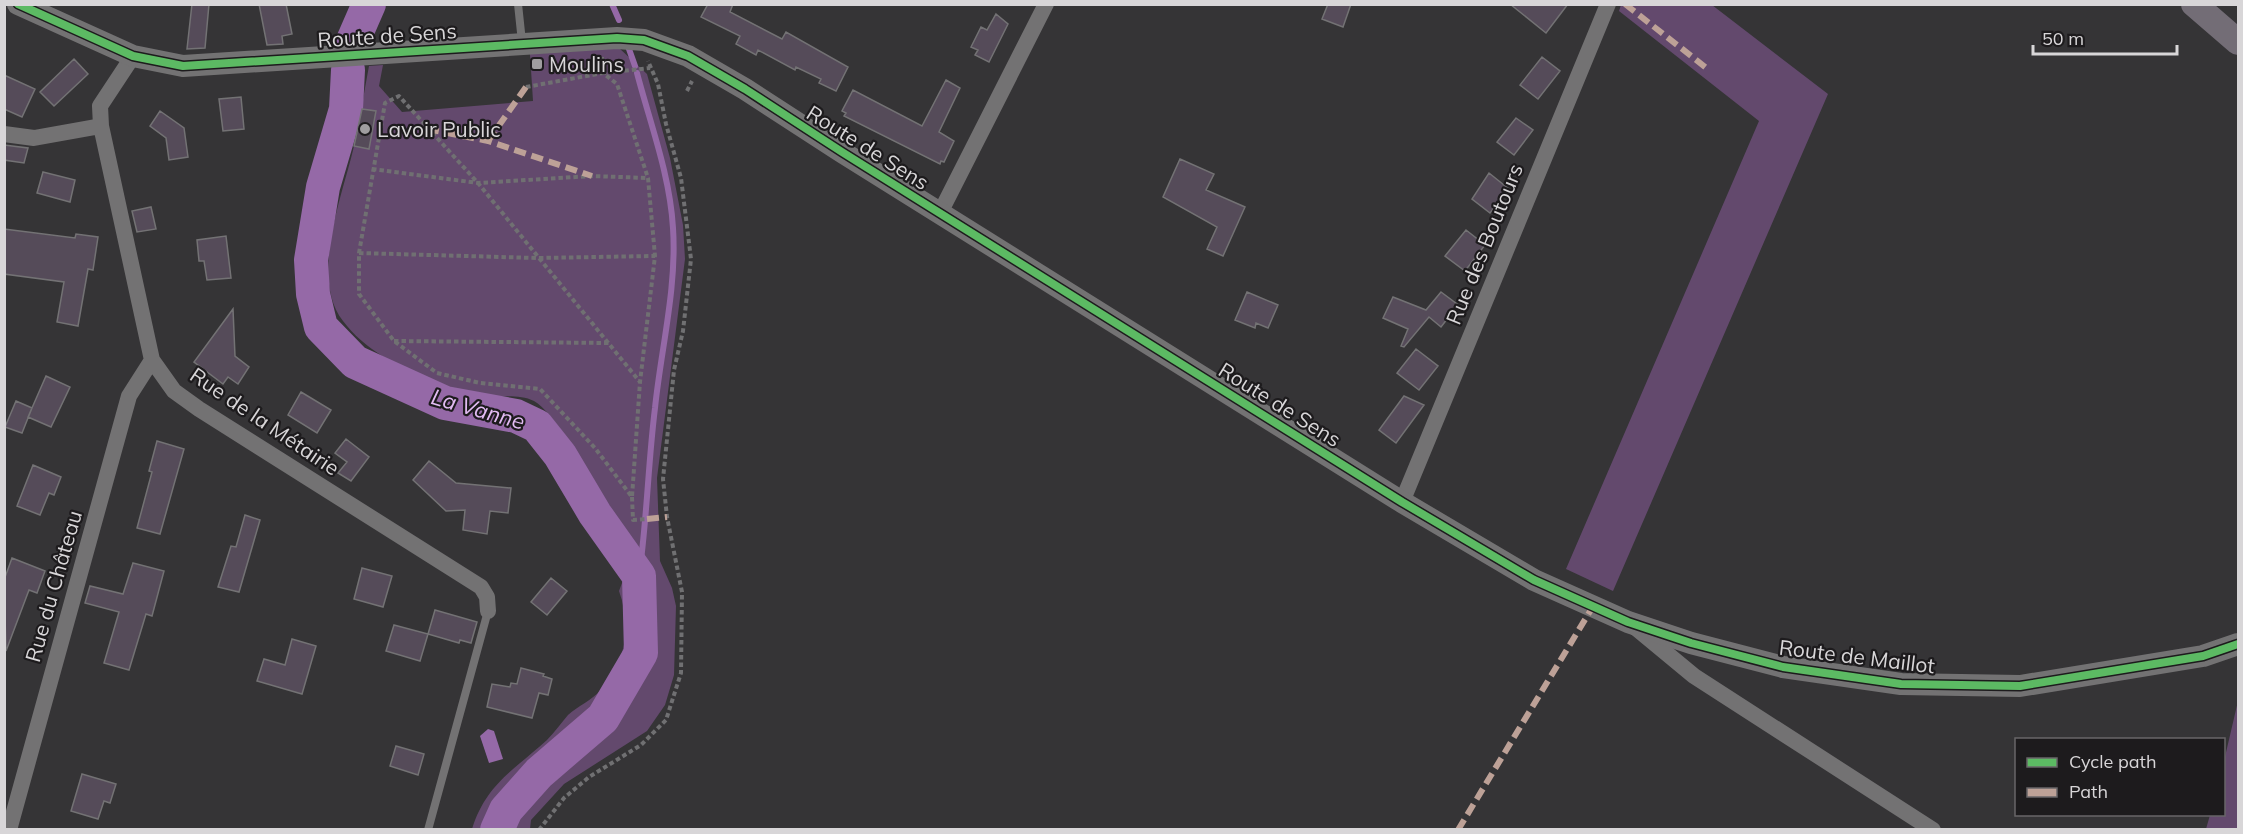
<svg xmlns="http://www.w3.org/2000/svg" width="2243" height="834" viewBox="0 0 2243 834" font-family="Mulish,sans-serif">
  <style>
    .green { fill: #63496d }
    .water { fill: #9569a7 }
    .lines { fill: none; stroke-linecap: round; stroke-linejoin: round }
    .stream { stroke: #9569a7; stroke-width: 6 }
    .river { stroke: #9569a7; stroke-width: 34 }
    .building { fill: #554b59; stroke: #737274; stroke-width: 1.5 }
    .path { stroke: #707072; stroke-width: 4; stroke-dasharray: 4.5 3; stroke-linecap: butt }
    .lane { stroke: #737273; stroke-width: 8 }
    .street { stroke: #737273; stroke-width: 16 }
    .secondary { stroke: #737273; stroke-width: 22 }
    .primary { stroke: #736d76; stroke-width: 26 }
    .quiet { stroke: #bda197; stroke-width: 6; stroke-dasharray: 12 6; stroke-linecap: butt }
    .cycleway-casing { stroke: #1d1b1d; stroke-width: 11 }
    .cycleway { stroke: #5cba63; stroke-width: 8 }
    .poi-dot { fill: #9f9d9f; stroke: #1d1b1d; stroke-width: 2 }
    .labels { text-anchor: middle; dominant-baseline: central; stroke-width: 4.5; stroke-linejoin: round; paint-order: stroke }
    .street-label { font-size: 21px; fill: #d8d6d8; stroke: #1d1b1d }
    .poi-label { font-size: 21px; fill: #d8d6d8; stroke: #1d1b1d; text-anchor: start }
    .water-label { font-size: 22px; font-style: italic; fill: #e3bcf3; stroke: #1d1b1d }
  </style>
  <rect width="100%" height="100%" fill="#353436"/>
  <path class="green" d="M1621,5H1712L1828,94L1613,591L1566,569L1759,121L1619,11Z
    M619,48L647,74L670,158L683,225L685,259L657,478L660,561L672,588L676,606L674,675L665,705L647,731L564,784L531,820L530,829H472C486,784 514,770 547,740C555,732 561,723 568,715C578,706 592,700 601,690C627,663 631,624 619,591L634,551C616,520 561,416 534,401C518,393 497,398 480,396C464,394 443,387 428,380C397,366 364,349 343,321C309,277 343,195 354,146C360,119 364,92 369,66L383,65L379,86L402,112L533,101L530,54Z
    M2238,701V829H2206L2210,815L2224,814V761Z"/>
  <path class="water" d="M488,729L494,731L503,759L489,763L480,736Z"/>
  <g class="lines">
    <path class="stream" d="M612,4L619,20
      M629,49L635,66
      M637,73C650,123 670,175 673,228C677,288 661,349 655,408C648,464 647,520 639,576"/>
    <path class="river" d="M352,43L369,4
      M348,70L346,109L323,187L311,260L313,294L321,327L355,362L445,403L516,416L537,426L560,455L595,514L639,576L641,653L603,718L539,773L506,810L497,830"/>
  </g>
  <path class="building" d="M192,4H209L205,48L187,49Z
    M259,4H286L292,34L282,36L283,44L267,45Z
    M708,4H733L730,12L782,39L786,32L848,67L836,91L819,83L821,79L796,67L795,70L758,50L756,55L736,44L740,36L701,17Z
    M1328,4H1351L1343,27L1322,19Z
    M1510,4H1568L1546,33Z
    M996,14L1008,24L989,62L975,55L978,50L971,47L981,27L987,30Z
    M1542,57L1560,71L1538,99L1520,85Z
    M74,59L88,74L54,106L40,92Z
    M4,75L35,89L22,117L4,109Z
    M946,80L960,88L939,132L954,141L944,162L941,161L940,164L844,116L846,113L842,111L853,90L922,126Z
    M241,97L244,129L223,131L219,99Z
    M362,109L376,111L369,149L354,146Z
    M160,111L184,128L188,157L169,160L166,138L150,126Z
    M1516,118L1533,130L1514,155L1497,142Z
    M4,145L28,148L24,163L4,160Z
    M1180,159L1214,174L1206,190L1245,207L1223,256L1207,249L1217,227L1163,197Z
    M43,172L75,180L70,202L37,193Z
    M1489,173L1509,189L1490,213L1472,199Z
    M151,207L156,229L137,232L132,211Z
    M4,229L75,238L76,234L98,237L93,270L88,269L78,326L57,322L64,282L4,274Z
    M1466,230L1485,245L1465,271L1445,256Z
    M226,236L231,278L207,280L204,261H199L197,240Z
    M1247,292L1278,305L1268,328L1256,323L1255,328L1235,320Z
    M1441,292L1457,304L1451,314L1441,327L1429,317L1404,347L1401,346L1408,329L1383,318L1393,297L1426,310Z
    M233,309L235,356L249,367L238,384L228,377L223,384L194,362Z
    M1416,349L1438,366L1419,390L1397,373Z
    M46,376L70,387L51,427L28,417Z
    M301,392L331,410L317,433L288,415Z
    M1404,396L1424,405L1396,443L1379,430Z
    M16,401L32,408L22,433L5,427Z
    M346,439L369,457L351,481L338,473L347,462L335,453Z
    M157,441L184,449L160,534L137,528L152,472L149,471Z
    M429,461L456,483L511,488L508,513L490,511L487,534L463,530L465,510L446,511L413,480Z
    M33,465L61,477L54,495L49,493L40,515L17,506Z
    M245,515L260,520L239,592L218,587L231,546L236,547Z
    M12,558L45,571L37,593L29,590L6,651L4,580Z
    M133,563L164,571L152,616L146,614L129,670L104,663L119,612L85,603L90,586L123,594Z
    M362,568L392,576L383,607L354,599Z
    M551,578L567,591L547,615L531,602Z
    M435,610L477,622L471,643L460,640L459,643L428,634Z
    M394,625L428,634L420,661L386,651Z
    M292,639L316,646L302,694L257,681L264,659L285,665Z
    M521,668L544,674L543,676L552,679L548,695L539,693L532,718L487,707L492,684L510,687L511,683L517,684Z
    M396,746L424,754L418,775L390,766Z
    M82,774L116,784L110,803L104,801L98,819L71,811Z"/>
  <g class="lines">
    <path class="path" d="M602,57L603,73L650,68
      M526,87L603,73L617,84L648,178L655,256L640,382L632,497L595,448L540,389L480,383L437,373L394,341L359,294V253L385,103L399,96L478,183L640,382
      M687,91L692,81
      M372,169L478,183L592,176L648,178
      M359,253L537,258L655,256
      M394,341L609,343
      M632,497L633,520L647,519
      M539,830L564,798L589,777L641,745L666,720L681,673L682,592L667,517L663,479L674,370L683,331L691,259L681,178L666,124L658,84L648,61"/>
    <path class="lane" d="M518,4L522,42
      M428,830L488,611"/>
    <path class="street" d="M133,56L100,106L101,126L152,360L174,391L199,409L481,587L487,597L488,611
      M4,134L34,138L101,126
      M940,213L1046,4
      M1402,502L1608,4
      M1636,628L1694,676L1933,830
      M9,830L129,396L152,360"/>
    <path class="secondary" d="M18,4L133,56L183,66L617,38L644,40L688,56L745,89L842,152L1402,502L1534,580L1628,622L1691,643L1783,667L1901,684L2020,686L2203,656L2238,644"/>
    <path class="primary" d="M2194,4L2238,42"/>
    <path class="quiet" d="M1625,4L1709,70
      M427,129L488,141L592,176
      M488,141L526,87
      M647,519L667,517
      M1458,830L1592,608"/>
    <defs>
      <path id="cycleway" d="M18,4L133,56L183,66L617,38L644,40L688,56L745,89L842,152L1402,502L1534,580L1628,622L1691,643L1783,667L1901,684L2020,686L2203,656L2238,644"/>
    </defs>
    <use href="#cycleway" class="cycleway-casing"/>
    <use href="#cycleway" class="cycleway"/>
  </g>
  <g class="poi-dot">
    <rect x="531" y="58" width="12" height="12" rx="3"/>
    <circle cx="365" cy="129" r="6"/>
  </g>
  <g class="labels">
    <g class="street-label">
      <text transform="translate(387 35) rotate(-4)">Route de Sens</text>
      <text transform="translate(868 147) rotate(32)">Route de Sens</text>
      <text transform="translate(1484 244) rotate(-68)">Rue des Boutours</text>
      <text transform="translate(1280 404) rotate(32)">Route de Sens</text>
      <text transform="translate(265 421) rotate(34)">Rue de la Métairie</text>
      <text transform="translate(53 586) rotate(-74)">Rue du Château</text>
      <text transform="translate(1857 656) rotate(7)">Route de Maillot</text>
    </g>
    <g class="poi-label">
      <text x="549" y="64">Moulins</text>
      <text x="377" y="129">Lavoir Public</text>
    </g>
    <g class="water-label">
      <text transform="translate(478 409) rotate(16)">La Vanne</text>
    </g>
  </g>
  <rect width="2243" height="834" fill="none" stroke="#d8d6d8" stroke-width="12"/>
  <rect x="2015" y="738" width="210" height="78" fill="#1d1b1d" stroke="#686668" stroke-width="1.5"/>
  <rect x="2027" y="758" width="30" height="9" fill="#5cba63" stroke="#686668" stroke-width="1.5"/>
  <text x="2069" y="768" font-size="18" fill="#d8d6d8">Cycle path</text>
  <rect x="2027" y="788" width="30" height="9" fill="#bda197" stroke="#686668" stroke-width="1.5"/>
  <text x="2069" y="798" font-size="18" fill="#d8d6d8">Path</text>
  <path d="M2033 45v9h144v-9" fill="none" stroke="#d8d6d8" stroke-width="3"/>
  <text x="2042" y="45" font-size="18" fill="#d8d6d8" stroke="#1d1b1d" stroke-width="4.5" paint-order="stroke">50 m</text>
</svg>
